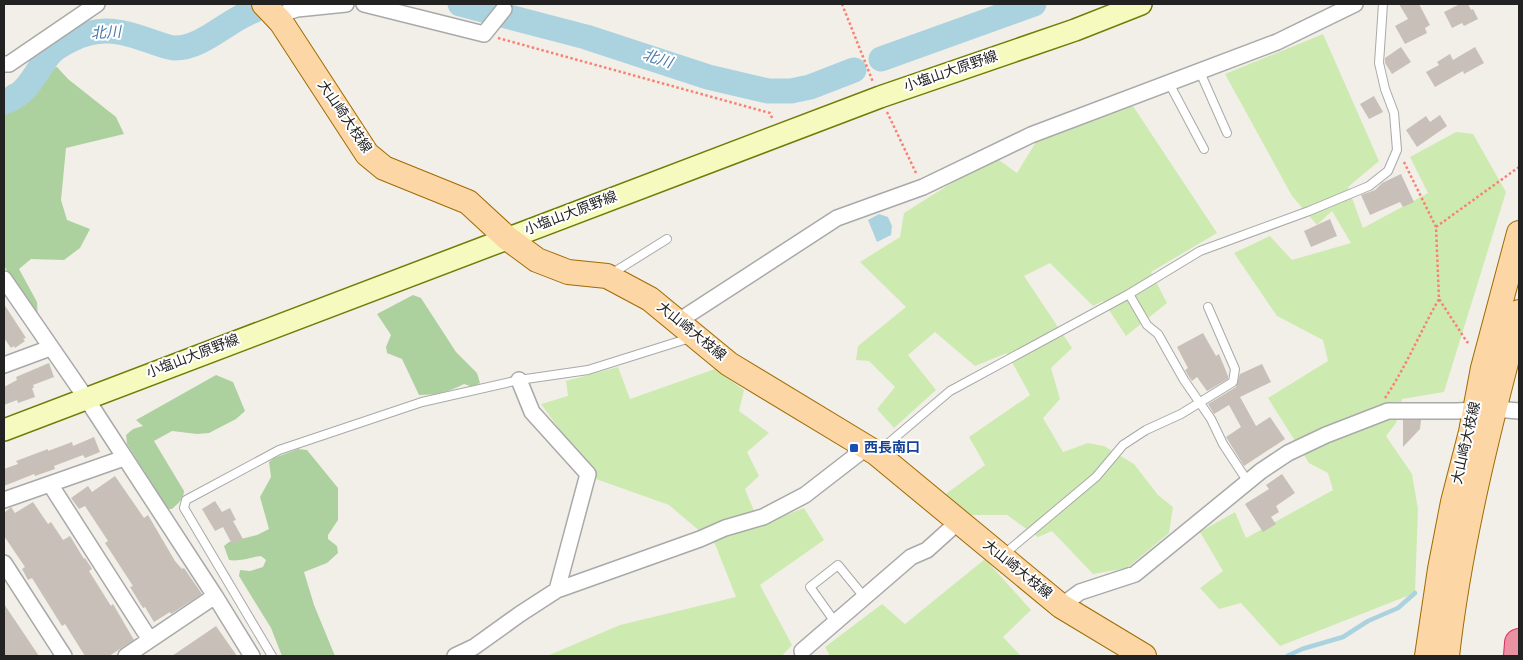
<svg xmlns="http://www.w3.org/2000/svg" width="1523" height="660" viewBox="0 0 1523 660" font-family="Overpass,'Noto Sans JP',sans-serif">
  <style>
    .grass { fill: #cdebb0 }
    .forest { fill: #add19e }
    .water { fill: #aad3df }
    .lines { fill: none; stroke-linecap: round; stroke-linejoin: round }
    .stream { stroke: #aad3df; stroke-width: 4.5 }
    .river { stroke: #aad3df; stroke-width: 25 }
    .building { fill: #c7bfb8 }
    .service-casing { stroke: #a9a9a9; stroke-width: 10 }
    .minor-casing { stroke: #a9a9a9; stroke-width: 18 }
    .secondary-casing { stroke: #707d05; stroke-width: 24 }
    .primary-casing { stroke: #a06b00; stroke-width: 26 }
    .motorway-casing { stroke: #dc2a67; stroke-width: 30 }
    .path { stroke: #fa8072; stroke-width: 2.5; stroke-dasharray: 2.5 2.5; stroke-linecap: butt }
    .service { stroke: #fff; stroke-width: 8 }
    .minor { stroke: #fff; stroke-width: 15 }
    .secondary { stroke: #f7fabf; stroke-width: 21 }
    .primary { stroke: #fcd6a4; stroke-width: 24 }
    .motorway { stroke: #e892a2; stroke-width: 28 }
    .transit-dot { fill: #1a4fb4; stroke: #fff; stroke-width: 2 }
    .labels { text-anchor: middle; dominant-baseline: central; stroke-width: 4; stroke-linejoin: round; paint-order: stroke }
    .street-label { font-size: 14px; fill: #222; stroke: #fff }
    .transit-label { font-size: 14px; font-weight: bold; fill: #164399; stroke: #fff; text-anchor: start }
    .water-label { font-size: 15px; font-style: italic; fill: #4a7aab; stroke: #fff }
  </style>
  <rect width="100%" height="100%" fill="#f2efe9"/>
  <path class="grass" d="M1323,34L1379,161L1348,187L1363,228L1428,193L1410,157L1456,132L1473,134L1506,192L1444,392L1402,399L1396,423L1386,436L1412,474L1418,509L1415,593L1280,646L1241,603L1219,609L1200,588L1223,571L1200,532L1235,512L1246,538L1333,490L1328,473L1309,463L1268,398L1328,361L1323,340L1277,316L1234,253L1270,236L1292,260L1351,243L1332,211L1317,225L1292,196L1225,74Z
    M1133,106L1217,233L1151,272L1167,303L1126,336L1103,301L1093,306L1050,263L1024,276L1072,348L1051,368L1060,399L1043,418L1063,452L1088,443L1104,446L1134,464L1158,495L1173,507L1169,533L1127,568L1093,574L1052,531L1038,537L1007,515H964L943,496L985,465L969,437L1030,395L1007,353L975,366L935,332L908,355L936,390L894,428L877,409L895,387L869,361L856,360L858,346L906,307L860,262L900,237L904,213L966,174L999,160L1017,173L1036,142Z
    M618,367L630,399L715,369L744,390L739,411L769,433L747,452L759,476L745,489L760,525L804,508L824,540L760,585L792,645L782,656H547L620,625L736,597L715,544L669,505L596,479L541,404L568,396L566,381Z
    M985,559L1031,610L1003,637L1021,656H830L825,647L882,604L905,624Z"/>
  <path class="forest" d="M57,67L68,79L116,117L124,134L66,148L61,200L67,220L90,229L80,248L64,260L31,259L19,269L37,302L38,319L4,266V89L9,85Z
    M413,295L421,298L456,352L477,373L480,383L473,387L464,384C449,392 436,395 419,395L402,359L387,353L386,347L391,335L377,314Z
    M216,375L233,382L245,411L236,419L209,433L197,434L172,431L154,441L184,491C184,498 178,504 172,509H168L127,444L126,435L133,429L143,426L136,420Z
    M298,449L307,450L338,488V520L328,535V539L337,546L338,553L327,563L304,572L314,605L335,656H282L271,628L239,576L240,570L250,571L263,567L266,560L261,556C250,557 240,562 229,560L224,546L229,542L257,535L269,529L260,497L271,477L269,462L274,458Z"/>
  <path class="water" d="M879,214L888,217L892,226L891,235L877,242L868,220Z"/>
  <g class="lines">
    <path class="stream" d="M1287,656L1302,649L1343,637L1368,621L1398,608L1415,593"/>
    <path class="river" d="M460,4L586,37L708,77L768,91H791L810,87L854,70
      M881,59L1034,4
      M4,102C29,94 34,73 50,54C57,46 79,35 90,33C111,27 133,35 153,42C160,44 168,48 175,48C203,48 228,20 253,11"/>
  </g>
  <path class="building" d="M1399,4H1419L1430,25L1425,28L1427,33L1405,44L1395,26L1408,19Z
    M1460,4H1468L1471,10L1473,9L1478,19L1464,26L1462,23L1452,28L1444,12Z
    M1401,47L1411,62L1392,74L1385,63V58Z
    M1475,47L1484,63L1464,74L1463,71L1435,87L1426,72L1439,65L1437,62L1450,54L1453,60Z
    M1374,96L1383,112L1369,119L1360,104Z
    M1440,115L1447,126L1417,147L1406,130L1426,116L1430,122Z
    M1401,174L1414,202L1403,207L1400,202L1370,215L1361,195L1375,190L1382,183Z
    M1330,219L1337,236L1311,247L1304,231Z
    M4,304L26,338L23,339L25,341L15,348L14,346L11,348L4,338Z
    M1203,333L1216,356L1219,354L1228,376V379L1207,391L1197,377L1192,381L1189,377L1185,370L1188,368L1177,347Z
    M49,363L54,377L33,385L34,388H32L35,397L18,403L17,400L4,405V387L17,380L16,377Z
    M1262,364L1271,382L1240,397L1256,426L1270,417L1285,439L1244,466L1226,437L1241,427L1229,405L1214,414L1208,404L1236,387L1240,374Z
    M1403,420H1421L1420,429L1403,447Z
    M94,437L100,452L85,458L83,455L54,466L55,469L35,476L34,474L4,486V469L18,464L16,461L48,449V451L72,442L73,446Z
    M1282,474L1295,493L1276,506L1279,512L1271,517L1276,524L1263,532L1245,504L1269,489L1266,485Z
    M115,476L144,518L148,515L175,561L182,569L184,568L202,594L171,614L170,612L154,622L145,607L143,608L130,587L133,586L105,543L108,541L85,506L79,509L71,498L88,486L92,492Z
    M215,501L222,512L230,508L236,520L233,521L243,539L232,544L223,527L215,531L202,509Z
    M33,502L48,524L51,522L63,540L70,536L84,559L85,558L92,569L89,571L111,606L113,604L134,640L109,656H85L65,624L62,626L32,578L28,580L22,569L25,567L4,536V513L11,507L15,513Z
    M4,604L39,656H4Z
    M216,626L237,656H172Z"/>
  <g class="lines">
    <defs>
      <path id="service" d="M1200,72L1227,133
        M1169,83L1204,149
        M611,274L667,239
        M1129,294L1147,325L1158,334L1184,380L1211,419L1223,444L1248,482
        M878,452L950,391L1129,294L1200,251L1309,211L1369,186L1388,171L1397,150L1394,113L1385,89L1379,63L1383,4
        M1003,555L1096,477L1123,445L1146,430L1181,414L1233,382L1235,369L1208,307
        M835,622L810,587L838,565L865,598
        M272,656L184,508L186,500L279,450L422,402L519,380L588,370L690,338"/>
      <path id="minor" d="M364,4L484,34L504,9
        M275,16L297,9L346,4
        M4,64H9L97,4
        M4,279L86,398L215,596L252,656
        M677,322L837,218L923,187L1031,135L1277,42L1355,4
        M4,365L50,348
        M519,380L532,412L588,474L557,590
        M50,484L150,640
        M4,500L124,458
        M4,563L64,656
        M1061,606L1080,592L1135,574L1261,471L1288,453L1326,435L1388,411H1457L1495,409L1519,411
        M802,651L911,557L927,550L958,522
        M126,656L215,596
        M455,656L474,647L520,614L557,590L700,539L725,528L763,517L805,495L867,447"/>
      <path id="secondary" d="M4,430L880,97L1075,30L1141,4"/>
      <path id="primary" d="M264,4L281,22L367,154L384,168L468,202L507,238L537,260L568,272L607,276L650,299L729,364L876,453L1061,606L1144,656
        M1427,656L1440,569L1453,502L1471,432L1483,368L1519,233
        M1447,656C1460,540 1490,424 1519,312"/>
      <path id="motorway" d="M1518,656L1519,643"/>
    </defs>
    <use href="#service" class="service-casing"/>
    <use href="#minor" class="minor-casing"/>
    <use href="#secondary" class="secondary-casing"/>
    <use href="#primary" class="primary-casing"/>
    <use href="#motorway" class="motorway-casing"/>
    <path class="path" d="M842,4L873,82
      M498,38L770,113L773,120
      M887,112L917,175
      M1404,162L1436,227L1439,299L1467,342L1470,343
      M1436,227L1519,167
      M1385,398C1406,367 1420,332 1439,299"/>
    <use href="#service" class="service"/>
    <use href="#minor" class="minor"/>
    <use href="#secondary" class="secondary"/>
    <use href="#primary" class="primary"/>
    <use href="#motorway" class="motorway"/>
  </g>
  <rect class="transit-dot" x="849" y="443" width="10" height="10" rx="2.5"/>
  <g class="labels">
    <g class="street-label">
      <text transform="translate(951 72) rotate(-19)">小塩山大原野線</text>
      <text transform="translate(344 117) rotate(56)">大山崎大枝線</text>
      <text transform="translate(571 214) rotate(-21)">小塩山大原野線</text>
      <text transform="translate(691 332) rotate(39)">大山崎大枝線</text>
      <text transform="translate(193 357) rotate(-21)">小塩山大原野線</text>
      <text transform="translate(1467 443) rotate(-77)">大山崎大枝線</text>
      <text transform="translate(1017 570) rotate(39)">大山崎大枝線</text>
    </g>
    <g class="transit-label">
      <text x="864" y="448">西長南口</text>
    </g>
    <g class="water-label">
      <text transform="translate(106 34) rotate(-3)">北川</text>
      <text transform="translate(657 60) rotate(18)">北川</text>
    </g>
  </g>
  <rect width="1523" height="660" fill="none" stroke="#222222" stroke-width="10"/>
</svg>
